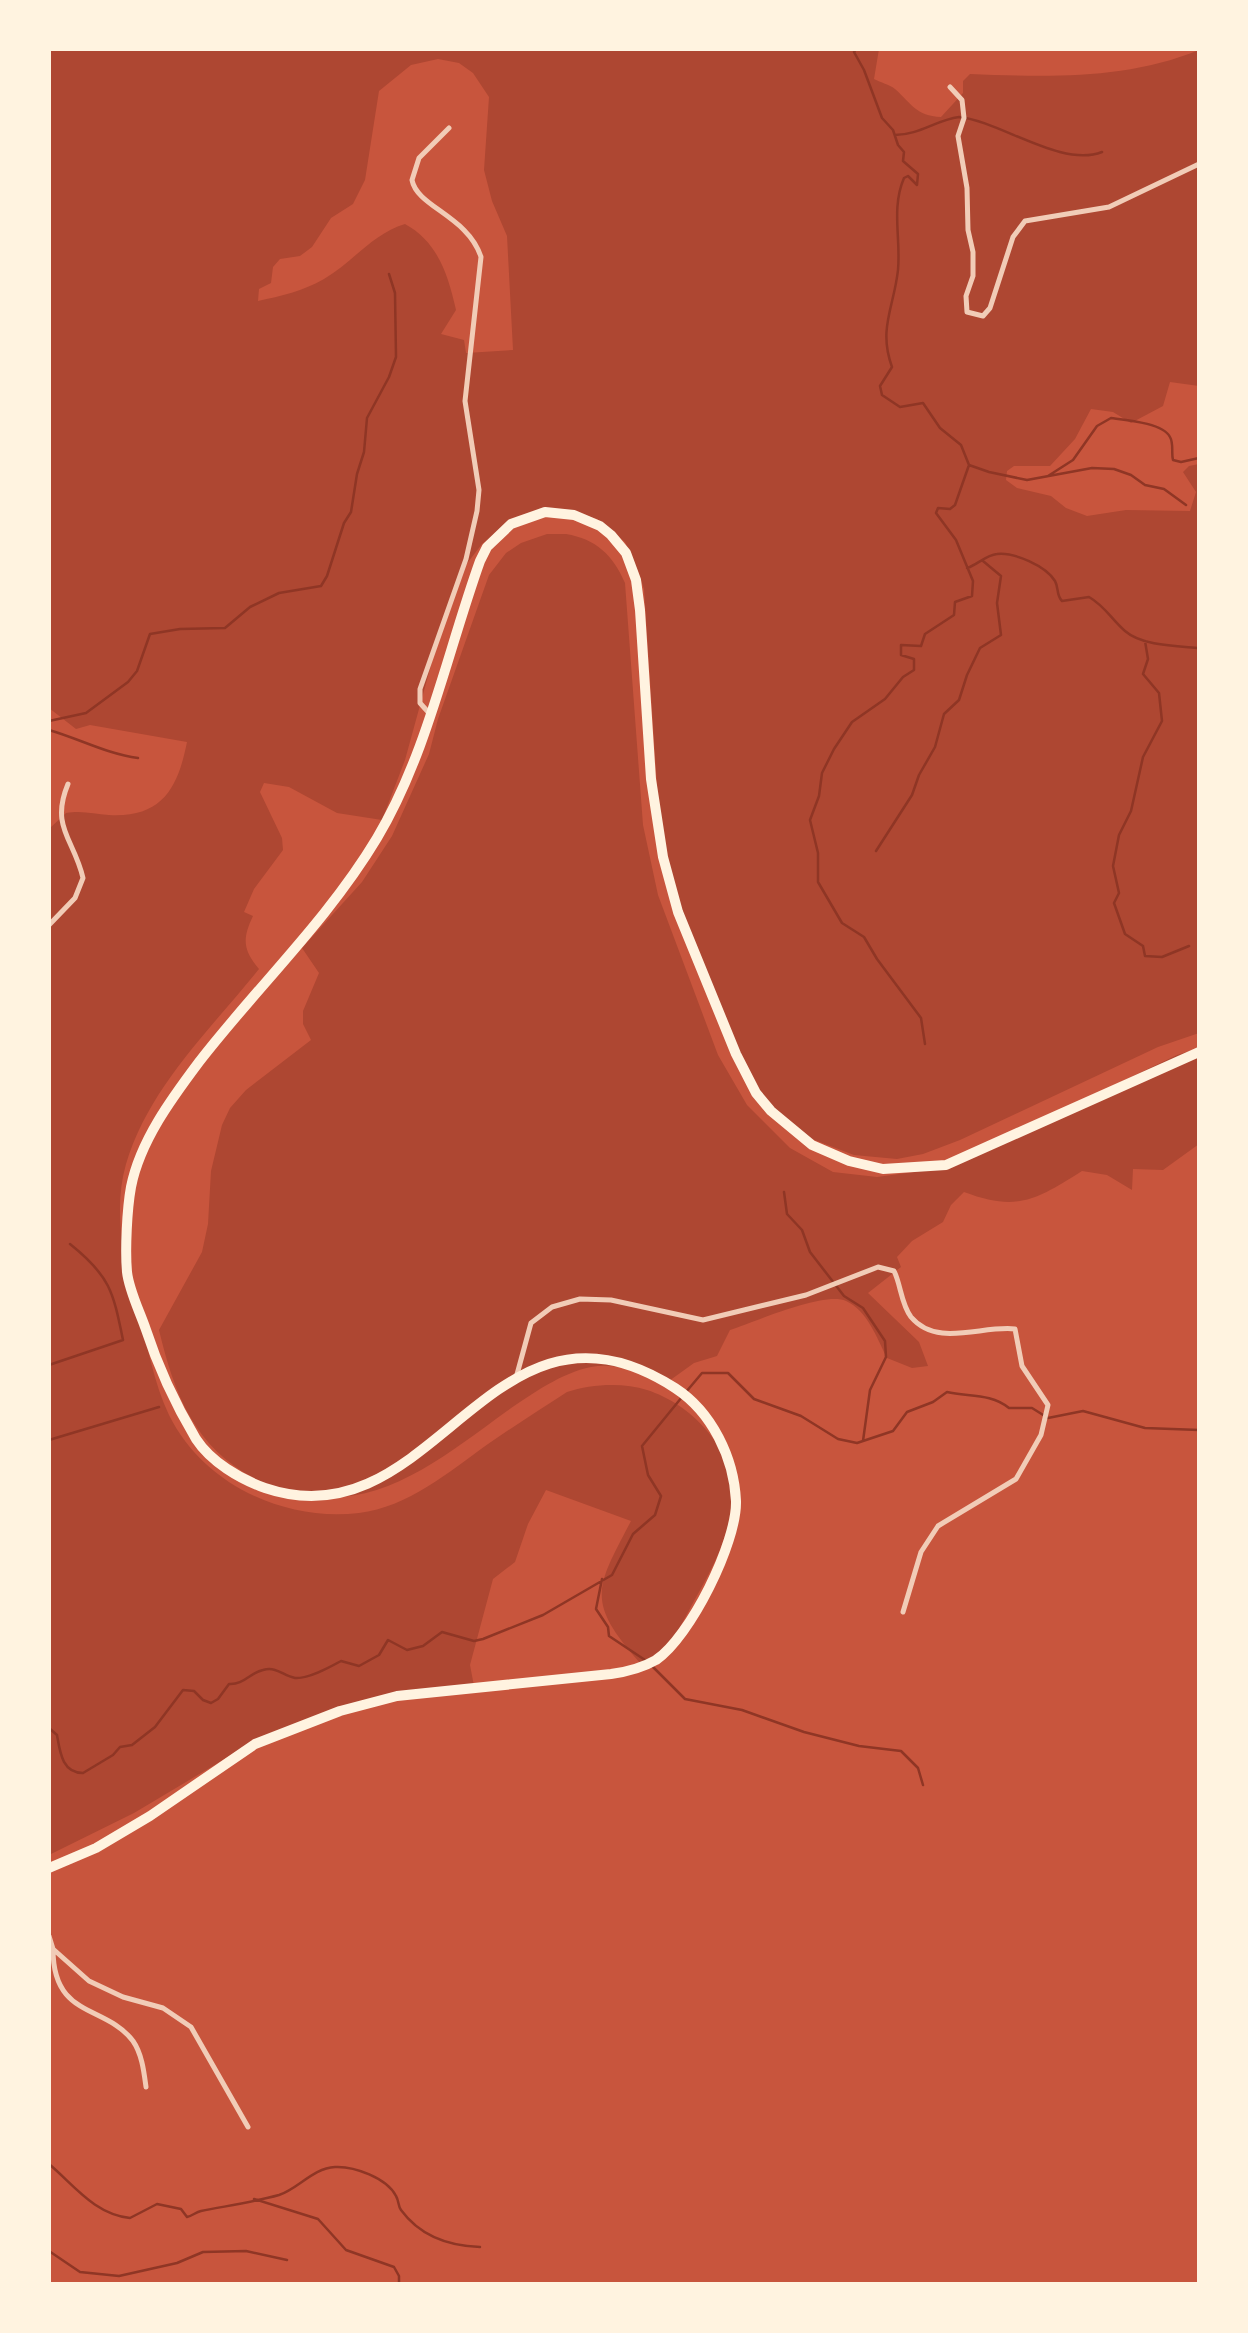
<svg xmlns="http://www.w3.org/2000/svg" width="1248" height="2333" viewBox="0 0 1248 2333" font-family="'PT Sans',sans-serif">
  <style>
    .green { fill: #ae4732; fill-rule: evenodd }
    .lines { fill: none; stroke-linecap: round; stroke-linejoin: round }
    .stream { stroke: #8f3625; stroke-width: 2.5 }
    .minor { stroke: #f1ccb7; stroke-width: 5 }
    .trunk { stroke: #fff3e0; stroke-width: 10 }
  </style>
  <rect width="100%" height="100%" fill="#c8553d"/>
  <path class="green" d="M49,49H879L874,79C881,83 889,84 895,89C911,103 916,116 941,117L963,93V81L970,74C1047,77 1126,80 1199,50V386L1170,382L1163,406L1131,423L1113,412L1091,409L1075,439L1050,466H1014L1007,471L1006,480L1017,488L1051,496L1066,508L1087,516L1126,510L1190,511L1196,492L1183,472L1189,466L1199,464V1033L1158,1047L960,1140L923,1154L897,1159L854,1155L804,1136L757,1092L690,941L661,846L644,589L638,571L625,542L597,519L574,512L546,511L502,529L482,544L465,566L436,647L405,760L382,820L337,813L289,787L264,783L260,792L282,838L283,850L254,889L244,912L253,916C242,939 243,950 259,969C210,1030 149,1087 126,1164C112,1213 125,1266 139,1314C148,1347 154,1384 169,1415C203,1484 284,1522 359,1513C408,1507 449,1472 488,1444C514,1426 541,1409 567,1392C591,1384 623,1382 647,1390C691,1404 734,1448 732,1496C731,1535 713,1567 694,1601C680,1627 669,1653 640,1663C585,1601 596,1588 631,1521L546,1490L528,1524L515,1562L493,1579L470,1665L474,1686L347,1706L238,1751L134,1813L49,1855V829L66,813C82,810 94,814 109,815C163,818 178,787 187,742L90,725L76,729L49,708ZM438,59L459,63L473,73L489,97L484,170L492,201L507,236L513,350L466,353L464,340L441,334L456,310C448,275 438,242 405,224C372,234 353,262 324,279C303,291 281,296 258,301L259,289L271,283L273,267L280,259L300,256L312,247L331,218L353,204L365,180L379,91L411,65Z
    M566,534C596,539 613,555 625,583L643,825L658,895L718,1055L747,1105L790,1148L833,1172L877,1177L921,1171L1014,1133L1177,1055L1199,1048V1144L1163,1170L1133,1169L1132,1190L1107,1175L1082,1171C1036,1200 1017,1212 964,1192L951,1205L943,1222L912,1241L897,1257L901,1267L868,1293L919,1342L928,1366L912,1368L887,1358C877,1338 867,1310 846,1301C824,1291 755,1322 730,1330L717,1356L694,1363L669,1381C645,1374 617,1362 591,1367C561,1373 532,1394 507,1411C431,1466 360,1527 262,1482C196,1451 175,1397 159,1330L202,1252L208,1224L211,1171L222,1125L230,1108L246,1090L311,1040L303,1024V1011L319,973L302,948L362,882L392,836L429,754L438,719L489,575L506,553L521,543L547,534Z"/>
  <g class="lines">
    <path class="stream" d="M856,49L854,52L864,70L882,118L893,130L898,145L904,152L903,161L918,174L917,185L908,176L904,178C891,208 901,239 898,270C894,307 878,329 892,367L880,386L882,395L900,407L923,403L940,428L961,445L969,465L989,472L1027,480L1092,468L1114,469L1131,475L1145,485L1164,489L1186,505
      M895,135C919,135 936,120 959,117C1000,121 1061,168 1102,152
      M1048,476L1073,460L1097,426L1111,418C1126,420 1163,423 1170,437C1174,444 1171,453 1173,460L1181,462L1199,458
      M967,568C977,565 986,555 997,554C1014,552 1046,566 1055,581C1059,588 1056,595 1062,601L1089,597C1105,606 1112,620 1125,631C1142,646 1177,646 1199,648
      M1145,641L1148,659L1143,674L1159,693L1162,721L1143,757L1131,811L1119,835L1113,866L1119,893L1114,903L1125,934L1143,946L1145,956L1162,957L1189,946
      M49,721L86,713L128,682L137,671L150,634L180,629L225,628L250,607L279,593L321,586L327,576L344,523L351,512L357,474L364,452L367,418L389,377L396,357L395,293L389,274
      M49,730C80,739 107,754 138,758
      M876,851L912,795L919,775L935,747L944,714L959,700L967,675L980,648L1001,635L997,603L1001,576L983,561
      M925,1044L921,1018L877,959L864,937L842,923L818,882V853L810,820L819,796L822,773L834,749L852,722L885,699L903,677L914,670V659L901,655V645L921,646L925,634L954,615L955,602L972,596L973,581L956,540L936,513L938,508L950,509L955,505L969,465
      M784,1192L787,1214L802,1230L810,1252L844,1296L863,1308L885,1341L886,1357L870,1390L863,1441
      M49,1365L123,1340C113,1291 110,1276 70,1244
      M686,1392L702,1373H728L754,1399L801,1416L838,1439L857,1443L893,1431L907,1412L933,1402L947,1392C968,1397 991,1393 1009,1408H1032L1048,1418L1083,1411L1145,1428L1199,1430
      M49,1440L159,1407
      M602,1579L596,1609L608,1627L609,1636L648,1662
      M653,1667L685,1699L742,1710L804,1732L859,1746L901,1751L918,1768L923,1785
      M49,1728L57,1735C60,1752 62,1773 83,1773L113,1755L120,1747L132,1745L155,1727L183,1690L194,1691L203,1700L211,1703L218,1699L229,1684C244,1685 249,1673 263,1670C277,1666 283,1676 295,1678C309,1679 330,1667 341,1661L359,1666L379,1655L388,1640L407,1650L423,1646L442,1632L474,1641L483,1639L543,1615L612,1575L633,1534L655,1515L661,1496L648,1475L642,1446L682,1397
      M49,2164C74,2185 94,2214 130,2218L157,2204L181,2209L187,2217C192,2216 196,2212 201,2211C226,2206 254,2202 279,2195C298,2189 313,2168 335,2167C354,2166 387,2178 396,2196C399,2201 398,2206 401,2210C420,2236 450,2246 480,2247
      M254,2199L318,2219L346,2250L394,2267L399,2276V2284
      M49,2251L80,2272L119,2276L177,2263L203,2252L246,2251L287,2260"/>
    <path class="minor" d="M950,87L962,100L964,118L958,136L967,188L968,230L973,252V276L966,296L967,312L983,316L990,308L1013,237L1025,221L1109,207L1199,164
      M429,713L420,703V689L466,559L477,511L479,490L465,401L481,257C468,216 417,207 412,180L419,158L449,128
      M49,925L75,898L83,878C74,839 50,827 68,784
      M516,1378L531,1323L552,1307L580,1299L611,1300L703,1320L806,1295L878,1267L894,1271C901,1285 901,1304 911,1317C937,1348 982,1325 1015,1329L1022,1366L1048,1405L1041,1435L1016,1479L938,1526L921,1552L903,1612
      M49,1936L53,1949L89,1981L123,1997L163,2008L191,2027L248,2127
      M53,1949C53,2019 105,2004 133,2041C142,2054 144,2072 146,2087"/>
    <path class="trunk" d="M49,1868L96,1848L150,1816L255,1744L340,1711L397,1696L611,1674C626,1672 642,1668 656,1660C690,1637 737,1543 736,1501C734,1458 712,1412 675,1388C490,1269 436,1546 265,1488C240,1479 211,1462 196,1439C174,1402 158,1367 145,1327C139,1310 129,1290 127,1272C125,1250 127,1209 131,1187C140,1141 172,1098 199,1062C257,987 328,920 377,838C427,754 447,653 480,561L487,547L511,524L545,512L574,515L600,526L611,535L626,553L636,580L640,610L651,779L663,857L678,912L736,1054L756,1093L771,1111L812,1145L849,1161L883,1169L946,1165L1199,1052"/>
  </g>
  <rect width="1248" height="2333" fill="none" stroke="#fff3e0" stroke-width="102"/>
</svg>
